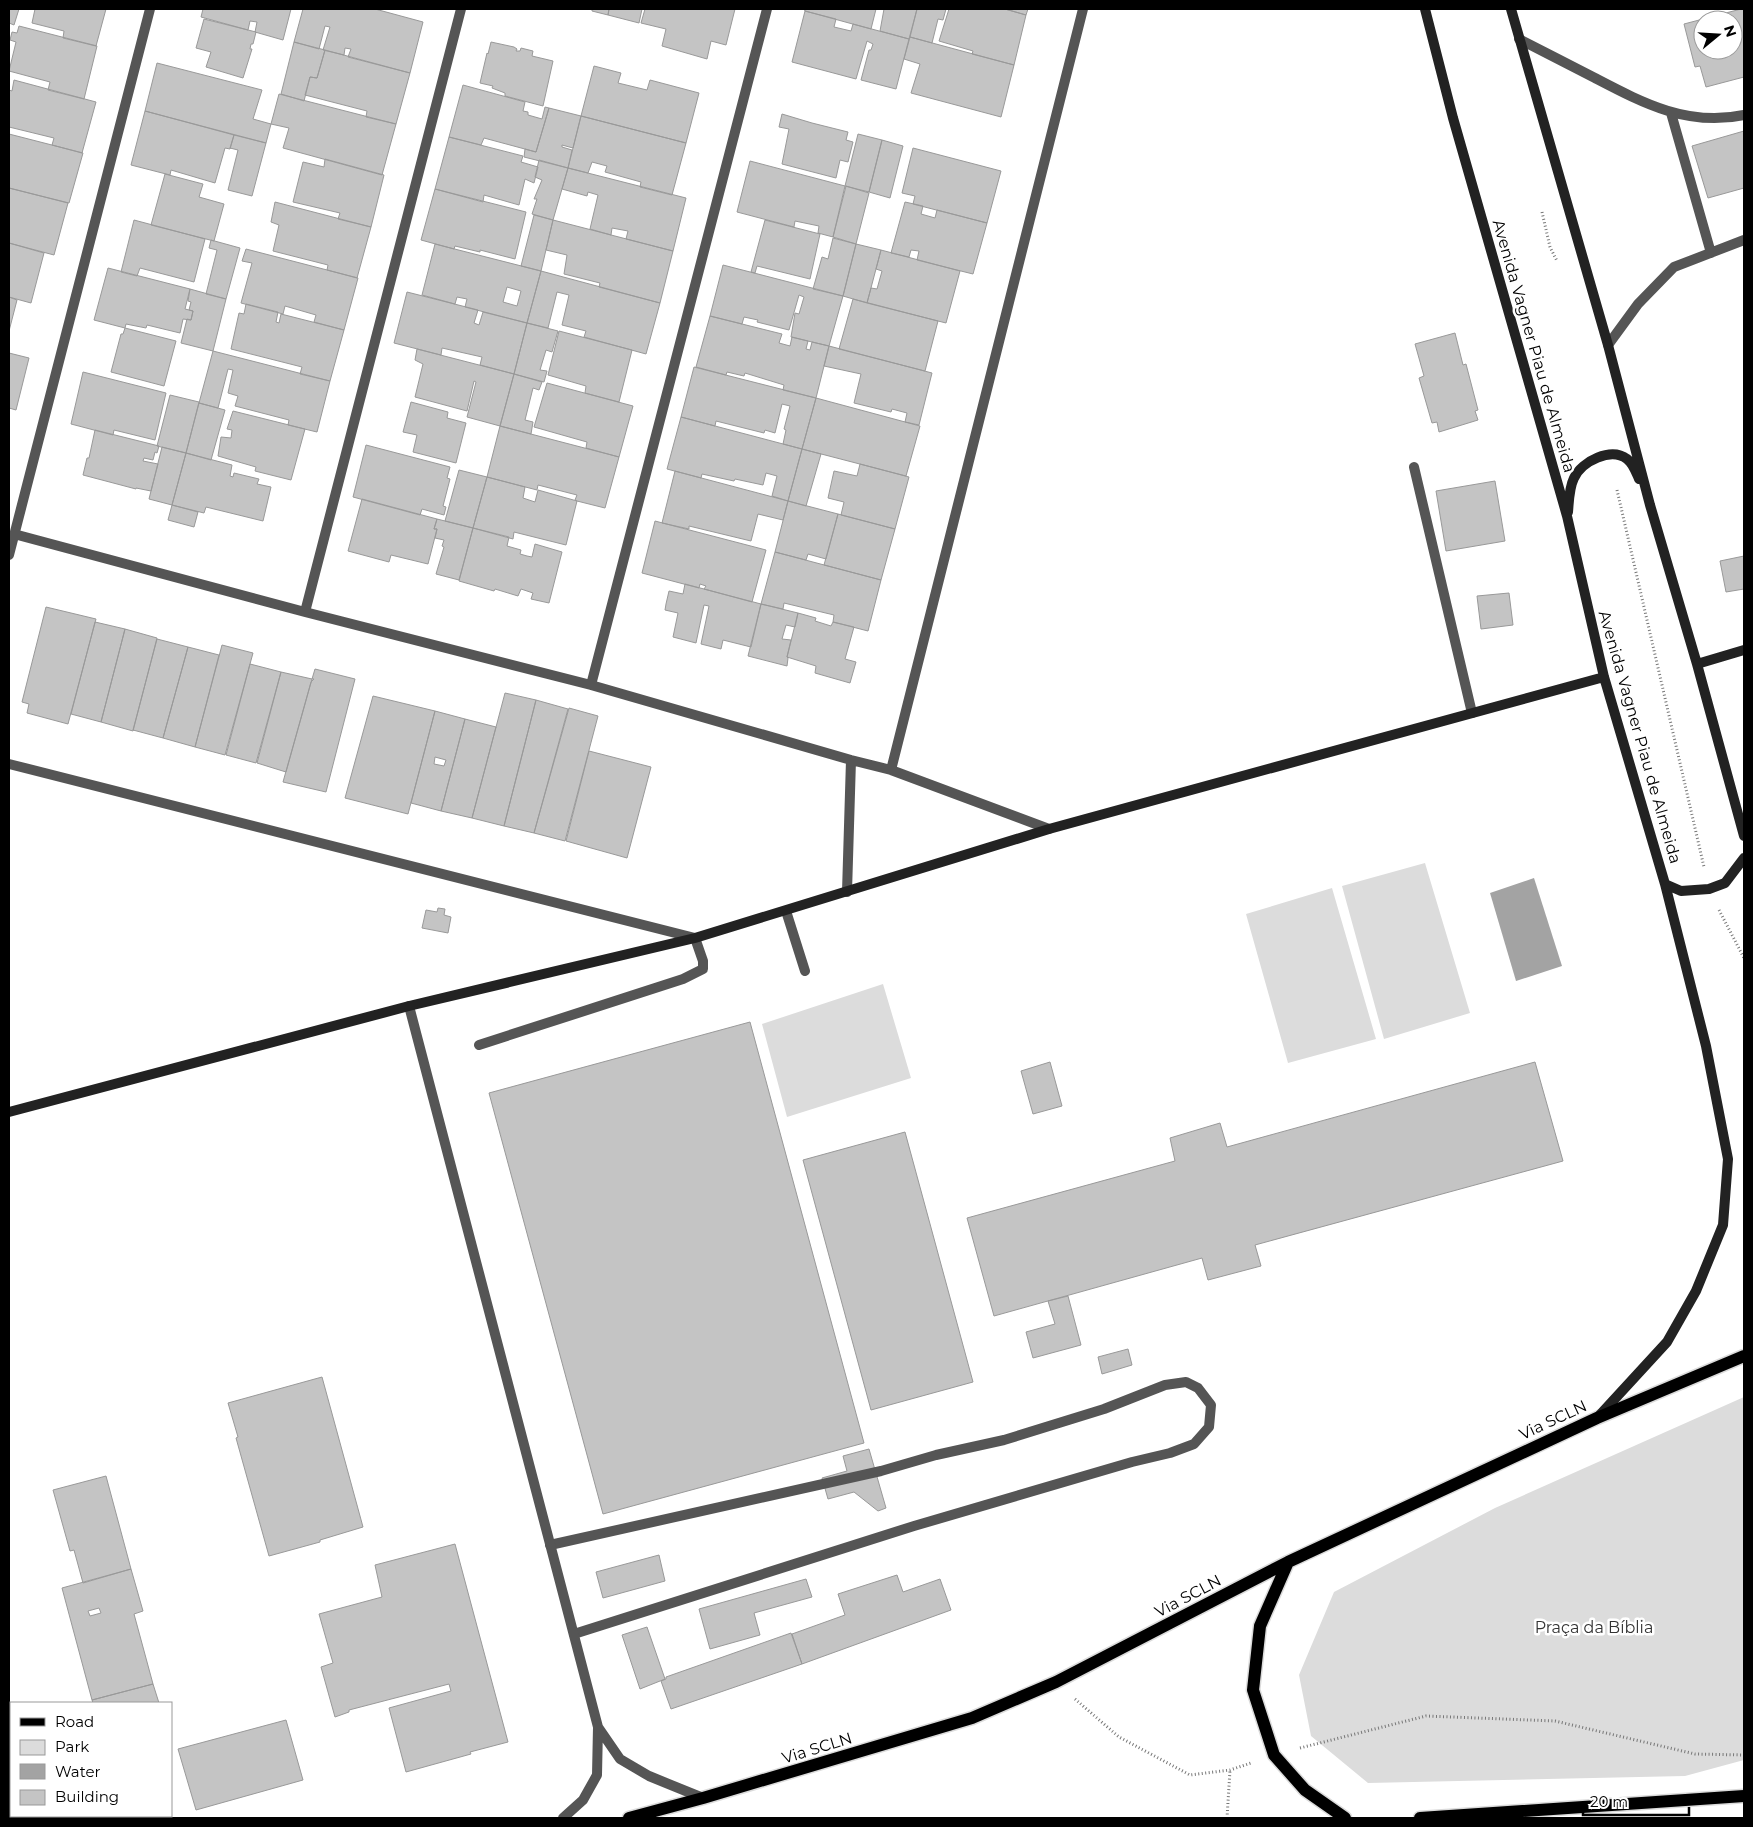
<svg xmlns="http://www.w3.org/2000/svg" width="1753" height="1827" viewBox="0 0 1753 1827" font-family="Montserrat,sans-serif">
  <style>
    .green { fill: #dcdcdc }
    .water { fill: #a3a3a3 }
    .building { fill: #c4c4c4; stroke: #999; fill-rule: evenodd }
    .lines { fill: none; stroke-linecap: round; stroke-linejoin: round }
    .primary-casing { stroke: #dbdbdb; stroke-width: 15 }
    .path { stroke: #777; stroke-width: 3; stroke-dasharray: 1 2.5; stroke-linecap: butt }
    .lane { stroke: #555; stroke-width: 10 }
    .street { stroke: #555; stroke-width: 10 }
    .secondary { stroke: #222; stroke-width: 10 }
    .primary { stroke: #000; stroke-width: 12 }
    .labels { text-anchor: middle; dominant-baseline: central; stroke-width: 5; stroke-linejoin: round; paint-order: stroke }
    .street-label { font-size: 16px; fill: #000; stroke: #fff }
    .park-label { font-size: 16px; fill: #333; stroke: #fff }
  </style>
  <rect width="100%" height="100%" fill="#fff"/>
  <path class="green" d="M1425,863L1470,1013L1384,1039L1342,886Z
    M1332,888L1376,1039L1288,1063L1246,914Z
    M883,984L911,1078L787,1117L762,1024Z
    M1744,1397V1760L1685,1776L1368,1783L1311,1736L1299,1675L1334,1592L1495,1508Z"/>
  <path class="water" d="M1534,878L1562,966L1516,981L1490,893Z"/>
  <path class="building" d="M9,9H19L14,25L9,23Z
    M35,9H106L96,46L63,38L64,31L32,23Z
    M203,9H291L283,40L255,32L257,22L250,21L248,30L201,17Z
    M303,9H375L423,22L410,73L348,57L351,49L345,48L344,55L323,50L330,27L325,26L319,49L294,42Z
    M592,9H609L608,15L592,11Z
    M609,9H642L639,23L608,15Z
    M645,9H735L726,45L711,41L707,59L662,46L666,29L641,23Z
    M804,9H876L871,29L805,11Z
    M884,9H917L909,39L880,31Z
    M917,9H946L943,20L938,19L932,43L910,37Z
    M949,9H1005L1026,15L1014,65L972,54L973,51L939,41Z
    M1005,9H1028L1026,15Z
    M1741,9H1744V77L1706,87L1700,66L1695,67L1684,24ZM1703,20H1733V50H1703Z
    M805,11L836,19L834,27L851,31L853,24L909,39L896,89L861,80L869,50H871L873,44L867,41L856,79L792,62Z
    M204,19L256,32L253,44H251L250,49H252L243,78L206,67L211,52L196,48Z
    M19,26L97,46L84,99L48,90L50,82L9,71L16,42L10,40L12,32L17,33Z
    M910,37L1014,65L1001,117L911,93L920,64L904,59Z
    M294,42L325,50L317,78L310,77L304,101L281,94Z
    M491,42L514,47L517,49L516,51H520L521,48L533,51L532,56L553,61L543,106L505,96V93L492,88L493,86L480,83L487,53L488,54Z
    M325,50L410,73L396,124L366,117L367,111L305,95L310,77L317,78Z
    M157,63L262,90L253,119L271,124L266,143L145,111Z
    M594,66L621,73L618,83L647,90L650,80L699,93L686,143L581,116Z
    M14,80L96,102L82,153L52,145L54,138L9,127V90L12,91Z
    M463,85L525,102L523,111L528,112V115L542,119L545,107L549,108L536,152L484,138L481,145L449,137Z
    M279,94L396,124L382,175L283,148L289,128L271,124Z
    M549,108L581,116L573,148L562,145V147L572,150L568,168L524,157L525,149L536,152Z
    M145,111L234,135L230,149L225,148L215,183L171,170L170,175L131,165Z
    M782,114L812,123L848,132L846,140L853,142L848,162L840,160L836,178L782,164L789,129L779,127Z
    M581,116L686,143L672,195L640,187L641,182L605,172L607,166L592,162L588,173L568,168Z
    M1744,131V188L1708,198L1692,146Z
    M9,134L83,153L69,203L9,188Z
    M858,134L882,140L869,192L845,186Z
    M234,135L266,143L252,196L228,190L238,150L230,148Z
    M449,137L523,156L521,162L538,167L534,183L525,179L519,205L484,195L483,202L435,189Z
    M882,140L903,146L890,198L869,192Z
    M913,148L1001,171L987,223L913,204L915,196L902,193Z
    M325,159L384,175L371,227L338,219L340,213L293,202L303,162L324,167Z
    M539,160L568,168L553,220L532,214L537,199H534L542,180L535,177Z
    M750,161L845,186L833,237L818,233L819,226L795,221L794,227L737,212Z
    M568,168L686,198L673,251L626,239L628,231L612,228L611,235L590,229L598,195L588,192L587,196L562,189Z
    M165,174L203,184L199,197L224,204L214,241L151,225Z
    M846,186L869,193L856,244L833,237Z
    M9,188L68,203L54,255L9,243Z
    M435,189L526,212L515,259L480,250V252L455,246L454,249L421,240Z
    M275,202L371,227L357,278L327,270L328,265L273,251L279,225L271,222Z
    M905,202L923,206L921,214L935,218L937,210L987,223L973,274L917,260L919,251L911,250L909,257L891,253Z
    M534,215L553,220L541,271L521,266Z
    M134,220L205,239L194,282L140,268L137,276L121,272Z
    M553,220L673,251L660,303L599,287L600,283L564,274L567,255L546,250Z
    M765,220L820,234L810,279L757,266L755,273L751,272Z
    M833,238L856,244L843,296L813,289L822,257L828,259Z
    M211,240L240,248L226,299L206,294L217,250L209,248Z
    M9,243L44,253L31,303L9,297Z
    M435,244L541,271L527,323L465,307L467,299L457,297L455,304L422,295ZM507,287L521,291L517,306L503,302Z
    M856,244L881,250L867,303L843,296Z
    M246,249L358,278L344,330L314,322L316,315L285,306L283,314L241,303L252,263L242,261Z
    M881,250L960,271L946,323L867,303L871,288L877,289L882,271L876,269Z
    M723,265L843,296L829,346L791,337L795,313L799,314L804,297L799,295L789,330L757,322L758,320L744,317L742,324L710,316Z
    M108,268L190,289L185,309L193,311L191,320L183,319L180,333L147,325L146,328L126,324L125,328L94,320Z
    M541,271L660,303L646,354L584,337L586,331L562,325L569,295L557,292L548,328L527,323Z
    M190,289L226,299L213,351L181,343L187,319L191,320L193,311L189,310L191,302L188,301Z
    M407,292L478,310L474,323L479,325L483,312L527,323L514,374L480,365L482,357L442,348L441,355L394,343Z
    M9,297L17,300L9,331Z
    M853,299L938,321L925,371L839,349Z
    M246,304L278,312L276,322L279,323L281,314L344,330L330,381L300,374L302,367L231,349L239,313L244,314Z
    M710,316L782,334L779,343L790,346L792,337L808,341L806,349L810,350L812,342L829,346L816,398L783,390L784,385L745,373L744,376L727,372L726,375L696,367Z
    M527,323L558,331L552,352L546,350L540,370L547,371L544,382L514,374Z
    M125,328L176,341L164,386L111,372L121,334H123Z
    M559,331L632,350L619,402L585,393L586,386L548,375Z
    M1455,333L1463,365L1466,364L1478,410L1475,411L1478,420L1439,432L1437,422L1432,423L1419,378L1424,376L1415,344Z
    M829,346L932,373L919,425L905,422L907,413L892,409L891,412L854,403L861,374L824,366Z
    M417,349L514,374L500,426L467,417L476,382L474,381L467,411L415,397L423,364L415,360Z
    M213,351L330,381L317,432L288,425L289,420L235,406L238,396L228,393L233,370L228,369L218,408L199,403Z
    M9,353L29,358L16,410L9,408Z
    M694,367L816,398L802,449L783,444L786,430L784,429L790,406L782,404L775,433L765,430L764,433L716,421L715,426L681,417Z
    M83,372L166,393L155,440L114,430L113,435L71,424Z
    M514,374L542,382L539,390L533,388L525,420L533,422L531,434L500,426Z
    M547,383L633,406L619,457L586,448L587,442L534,427Z
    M170,395L199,402L186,453L157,446Z
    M816,398L920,426L906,476L802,449Z
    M411,402L448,412L447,418L466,423L456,463L413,452L417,435L403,432Z
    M199,403L225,410L211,460L186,453Z
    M233,411L305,429L291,480L255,471L256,467L218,456L221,437L231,438L232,430L227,429Z
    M681,417L802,449L788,501L772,496L777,476L766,473L763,485L735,479L734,481L702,474L701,478L667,469Z
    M500,426L619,457L605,508L577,501L575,500L577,495L538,485L537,490L487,477Z
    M95,430L159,446L157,453L155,452L153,460L144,458L143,461L158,464L151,491L136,488V489L83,475L87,458H89Z
    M366,445L450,467L447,478L450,479L443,506L446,507L444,515L422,509L420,515L353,497Z
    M162,447L186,453L172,505L149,499Z
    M802,449L821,454L806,506L788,501Z
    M186,453L232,465L230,476L233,477L234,473L259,479L257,484L271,487L263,521L206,507L204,513L172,505Z
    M860,464L909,477L895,529L841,515L844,502L828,498L834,471L857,476Z
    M459,470L487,477L473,528L445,521Z
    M675,471L788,501L783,520L758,514L751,541L689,526V529L662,523Z
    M487,477L525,487L523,498L535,502L538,490L577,501L566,545L514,532L513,539L473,528Z
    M1495,481L1505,541L1446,551L1436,491Z
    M362,499L437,519L434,529H437L428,564L391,555L389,562L348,551Z
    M788,501L838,514L826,559L808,554L806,560L775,552Z
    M172,505L198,512L194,527L168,520Z
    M838,514L895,529L881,580L824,565Z
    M437,519L473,528L459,580L436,574L444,547L442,546L444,540L435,538L437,529H434Z
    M655,521L766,550L752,602L704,589L706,586L700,584L699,588L642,573Z
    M473,528L509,537L507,546L521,550L520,554L527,556L532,557L535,544L562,552L549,603L531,599L533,593L521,589L518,596L495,589L494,591L459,581Z
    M775,552L881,580L868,631L833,622L834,615L784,603L783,609L761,604Z
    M1744,556V589L1726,592L1720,561Z
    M685,584L761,604L751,647L723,640L721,649L701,644L709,606L704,605L696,643L673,637L678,613L665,610L666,604L669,591L683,594Z
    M1509,593L1513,625L1481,629L1477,596Z
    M761,604L798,613L795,627L786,625L782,639L791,640L787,657L788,658L787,666L748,656Z
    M46,607L96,619L68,724L27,713L29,704L22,702Z
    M798,613L816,618L815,621L831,626L833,622L854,627L845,659L856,662L850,683L815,673L816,666L787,657Z
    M95,622L125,629L101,722L71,714Z
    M125,629L157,638L133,731L101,722Z
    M157,639L188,647L163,738L133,730Z
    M222,645L253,653L225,755L195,747Z
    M188,647L219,655L195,747L163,738Z
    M250,664L281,672L256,763L226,755Z
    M315,669L355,679L326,792L283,782L311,682L314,679H312Z
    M281,672L312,679L286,772L257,763Z
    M505,693L536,700L504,826L472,818Z
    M373,696L435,711L408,814L345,798Z
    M536,700L568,709L534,833L504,826Z
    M569,708L598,716L565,841L534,833Z
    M435,711L465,719L441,811L411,803ZM435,757L446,760L444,766L434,764Z
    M465,719L496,727L472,818L441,811Z
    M589,751L651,767L627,858L566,841Z
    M438,908L445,909L444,915L451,917L448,933L422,928L426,910L437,912Z
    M750,1022L864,1443L603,1514L489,1093Z
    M1050,1062L1062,1106L1033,1114L1021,1071Z
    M1535,1062L1563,1161L1255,1245L1261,1266L1208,1280L1202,1258L994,1316L967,1218L1175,1161L1170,1138L1220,1123L1227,1147Z
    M905,1132L973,1382L871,1410L803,1160Z
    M1068,1296L1081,1345L1033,1358L1026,1332L1055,1324L1048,1301Z
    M1128,1349L1132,1365L1102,1374L1098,1357Z
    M322,1377L363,1527L320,1540V1542L269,1556L236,1438L238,1437L228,1403Z
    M869,1449L886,1508L878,1511L854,1492L828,1499L822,1478L847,1471L843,1456Z
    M106,1476L131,1569L83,1583L74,1550L70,1551L53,1490Z
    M455,1544L508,1742L470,1752L471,1754L406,1772L389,1708L451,1691L449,1684L349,1710V1712L335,1717L321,1667L333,1663L319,1614L382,1597L375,1565Z
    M659,1555L665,1581L603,1598L596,1572Z
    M131,1569L143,1611L134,1614L153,1684L92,1700L62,1588ZM99,1608L101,1613L90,1616L88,1611Z
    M897,1575L903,1592L940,1579L951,1610L802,1664L792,1634L845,1615L838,1594Z
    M806,1579L812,1597L754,1613L760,1635L710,1649L699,1609Z
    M647,1627L665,1679L640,1689L622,1635Z
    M791,1633L802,1664L671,1709L661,1681L666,1679V1677Z
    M153,1684L159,1703H93L92,1700Z
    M286,1720L303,1780L196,1810L178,1749Z"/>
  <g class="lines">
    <defs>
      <path id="primary" d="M1288,1562L1260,1626L1253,1690L1274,1755L1305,1790L1345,1818
        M629,1818L703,1798L972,1718L1056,1682L1288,1562L1597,1418L1744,1356
        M1420,1818L1744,1796"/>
    </defs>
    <use href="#primary" class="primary-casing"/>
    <path class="path" d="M1542,212L1550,247L1557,261
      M1617,490L1704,867
      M1719,910L1744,958
      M1075,1699L1119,1737L1190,1775L1230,1770L1251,1763
      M1300,1748L1426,1716L1555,1721L1695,1754L1744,1755
      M1227,1818L1230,1770"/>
    <path class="lane" d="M1519,39C1544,52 1570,65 1595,78C1643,103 1688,127 1744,115
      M1671,113L1711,253
      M1608,345L1638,304L1674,267L1744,240
      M1414,467L1472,713
      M9,764L695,938L703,961V969L683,979L479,1045
      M786,911L805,971
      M550,1545L881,1471L936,1455L1004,1440L1104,1409L1165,1385L1186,1382L1198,1388L1211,1405L1209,1427L1194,1444L1170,1453L1132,1462L914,1526L574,1634"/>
    <path class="street" d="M14,534L305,612L591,685L851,760L891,770L1049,829
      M9,555L150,9
      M305,612L461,9
      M591,685L767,9
      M891,770L1083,9
      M847,892L851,760
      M409,1006L598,1727L597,1775L583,1800L563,1818
      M598,1727L620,1759L649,1776L703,1798"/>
    <path class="secondary" d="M1425,9L1453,118L1567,516L1604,677L1665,884L1706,1046L1728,1159L1723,1225L1696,1291L1667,1342L1599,1416
      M1511,9L1608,345L1650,505L1697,664L1744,836
      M1568,512C1569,501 1569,488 1574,478C1582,461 1611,447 1627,459C1633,463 1636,472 1639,479
      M1697,664L1744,650
      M1665,884L1681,891L1709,889L1725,883L1744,858
      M9,1112L409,1006L695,938L1049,829L1604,677"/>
    <use href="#primary" class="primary"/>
  </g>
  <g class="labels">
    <g class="street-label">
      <text transform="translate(1534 346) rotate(74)">Avenida Vagner Piau de Almeida</text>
      <text transform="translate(1640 737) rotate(74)">Avenida Vagner Piau de Almeida</text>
      <text transform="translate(1553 1420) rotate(-25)">Via SCLN</text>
      <text transform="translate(1188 1596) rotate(-28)">Via SCLN</text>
      <text transform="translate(817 1748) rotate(-17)">Via SCLN</text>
    </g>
    <g class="park-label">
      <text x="1594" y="1627">Praça da Bíblia</text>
    </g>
  </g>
  <rect width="1753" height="1827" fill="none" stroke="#000000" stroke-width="20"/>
  <rect x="10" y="1702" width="162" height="115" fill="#ffffff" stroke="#999999"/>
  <rect x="20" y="1718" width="25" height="8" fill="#000000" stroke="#999999"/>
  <text x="55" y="1727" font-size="15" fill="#000000">Road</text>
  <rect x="20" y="1740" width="25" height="15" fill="#dcdcdc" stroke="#999999"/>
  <text x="55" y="1752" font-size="15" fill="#000000">Park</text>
  <rect x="20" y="1764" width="25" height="15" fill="#a3a3a3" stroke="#999999"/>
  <text x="55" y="1777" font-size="15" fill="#000000">Water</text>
  <rect x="20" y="1790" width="25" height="15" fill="#c4c4c4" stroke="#999999"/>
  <text x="55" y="1802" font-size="15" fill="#000000">Building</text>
  <g transform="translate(1718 35) rotate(72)"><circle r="24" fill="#ffffff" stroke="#999999"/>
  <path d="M0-4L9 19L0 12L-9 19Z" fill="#000000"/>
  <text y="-8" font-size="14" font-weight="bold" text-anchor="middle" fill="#000000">N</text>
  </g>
  <path d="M1583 1807v8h106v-8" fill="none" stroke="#000000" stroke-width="2.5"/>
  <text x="1590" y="1807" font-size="15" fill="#000000" stroke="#ffffff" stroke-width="4" paint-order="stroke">20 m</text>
</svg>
